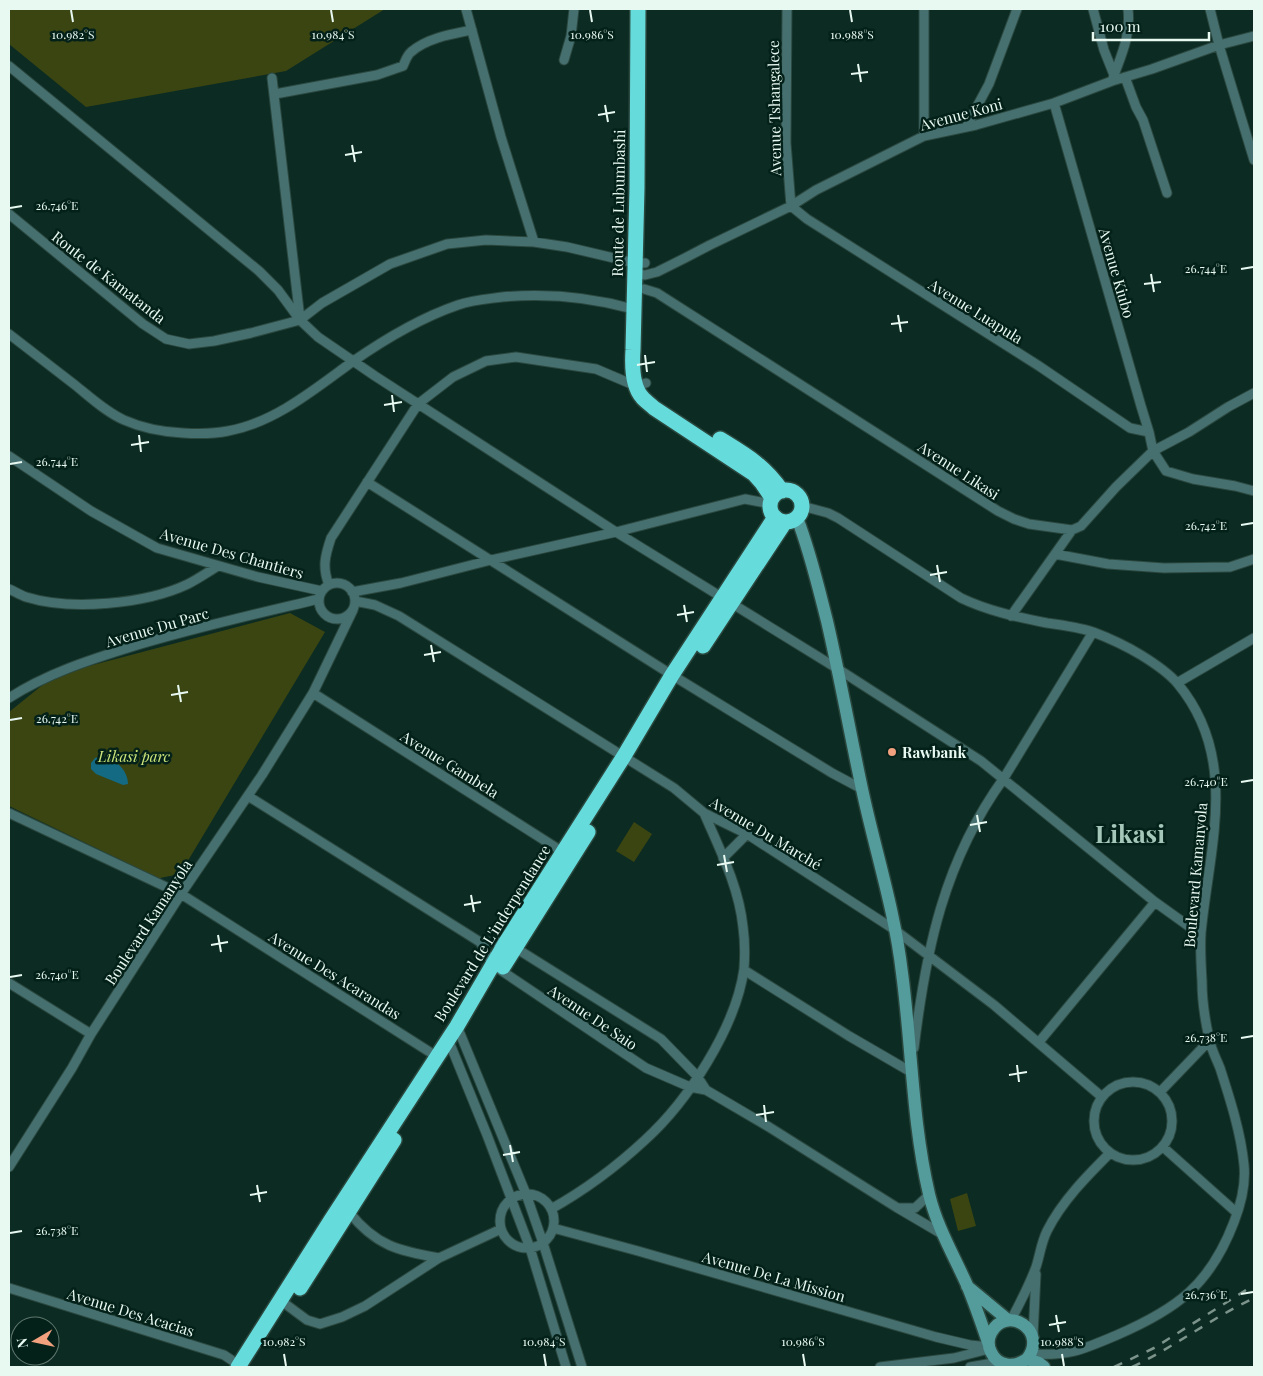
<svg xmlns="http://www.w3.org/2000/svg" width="1263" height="1376" viewBox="0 0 1263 1376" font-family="'Playfair Display',serif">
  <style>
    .green { fill: #3b4512 }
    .water { fill: #136a82 }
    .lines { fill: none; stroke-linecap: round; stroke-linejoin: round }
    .street-casing { stroke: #2b483f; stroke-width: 11 }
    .secondary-casing { stroke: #2b483f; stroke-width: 15 }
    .highway-casing { stroke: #2b483f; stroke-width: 18 }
    .street { stroke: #467070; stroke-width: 9 }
    .secondary { stroke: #549b9c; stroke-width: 12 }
    .highway { stroke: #66dbdc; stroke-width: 15 }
    .rail { stroke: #7b938b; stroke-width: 2.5; stroke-dasharray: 9 9; stroke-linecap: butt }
    .ticks { fill: none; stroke: #e8f9f2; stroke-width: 2 }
    .poi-dot { fill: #f2a17e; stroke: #032118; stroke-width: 2 }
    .labels { text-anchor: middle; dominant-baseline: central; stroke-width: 5; stroke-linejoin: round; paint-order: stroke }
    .street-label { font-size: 15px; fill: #e8f9f2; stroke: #032118 }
    .poi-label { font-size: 15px; font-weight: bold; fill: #e8f9f2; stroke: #032118; text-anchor: start }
    .park-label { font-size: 15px; font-style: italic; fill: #cde57a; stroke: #032118 }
    .town-label { font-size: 25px; font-weight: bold; fill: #a5c7ba; stroke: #032118 }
    .ticks-label { font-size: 12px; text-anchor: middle; fill: #e8f9f2; stroke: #032118; stroke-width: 5; stroke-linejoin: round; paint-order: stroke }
  </style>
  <rect width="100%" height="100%" fill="#0c2b22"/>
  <path class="green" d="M9,9H385L286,71L86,107L9,44Z
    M290,613L325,632L180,874L155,879L129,864L9,806V712L55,675Z
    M634,822L652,834L634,862L616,851Z
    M967,1193L976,1226L958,1231L950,1199Z"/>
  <path class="water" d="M102,756C115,759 128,770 128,784L123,785L96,774L91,769V763L95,758Z"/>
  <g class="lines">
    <defs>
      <path id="street" d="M466,9L501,137L534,242
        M787,9L786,143L791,206L807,219L1039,366L1130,428L1149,432
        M924,9V136
        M1093,9L1104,50L1114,75
        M1210,9L1219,45L1254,160
        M564,60L571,36L574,9
        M9,66L259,271L278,290L300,320L318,337L375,376L616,532L838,669L981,761L1155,902L1201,935
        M1125,77L1136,107L1143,120L1167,193
        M272,78L300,319
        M1112,81C1121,55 1131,37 1128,9
        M275,94L377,75L403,66C405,62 407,55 411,52C427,38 452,34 472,30
        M1054,103L1141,406L1149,432L1153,451L1166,471L1193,479L1235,486L1254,491
        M966,127L989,84L1017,9
        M9,214L143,324L166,339L189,344L214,341L251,333L300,320L322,303L390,264L447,244L486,240L534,242L567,247L635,263H645
        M635,274L645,275L657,272L685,258L710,245L791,206L816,190L924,136L976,125L1054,103L1112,81L1152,69L1219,45L1254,36
        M644,289L657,293L998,511L1014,519L1029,524L1072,530L1081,526L1116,487L1153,451L1189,432L1228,407L1254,393
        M9,334C31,351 53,368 75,385C90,397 106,412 124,420C142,428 163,432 183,433C198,434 213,434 228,431C274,423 315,389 352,362C385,339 420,318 458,305C472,300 487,299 502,297C547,293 590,297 633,309
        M9,456L91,511L157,548L258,577L322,591
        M367,482L672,675L832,773L862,789
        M802,506L828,513L838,518L961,598C988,611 1017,617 1047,623C1062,625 1078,627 1093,632C1109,638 1126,646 1141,655C1154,663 1168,672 1178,684C1240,759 1209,848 1201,933C1200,949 1201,965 1202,981C1202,1000 1205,1020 1209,1038C1211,1049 1216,1058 1220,1068C1230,1099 1241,1133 1244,1165C1246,1185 1241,1204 1234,1222C1210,1285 1177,1309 1117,1335C1082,1350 1069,1356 1031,1354
        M1055,554L1108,564L1164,568L1230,567L1254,559
        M319 601a18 18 0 1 1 36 0a18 18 0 1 1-36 0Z
        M329,585C322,567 325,556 331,538L418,404L453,377L486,361L516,357L596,369L636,386L646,383
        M9,589C14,591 20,595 26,597C71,611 146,604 188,584C198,579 208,572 218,566
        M352,592L401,583L491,560L616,532L745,499L771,504
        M355,601L375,605L399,616L674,788L704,813L747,834L895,930L994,1005L1102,1097
        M1011,616L1072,530
        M1177,683L1254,638
        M313,693L566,854
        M9,698C46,674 89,660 131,647C193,628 256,614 319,599
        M248,796L480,942L493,965L646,1068L690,1087L706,1090L769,1127L896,1207L942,1234
        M9,813L181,894L436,1056
        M723,858L747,834
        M480,942H506L661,1039L697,1076L706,1090
        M744,970L849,1036L911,1072V1069
        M9,983L91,1034
        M457,1026L526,1194L543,1243L582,1367
        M448,1039L487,1135L530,1248L566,1367
        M1039,1042L1155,902
        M914,1048C926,949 944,861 1004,778L1093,632
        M1094 1121a39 39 0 1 1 78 0a39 39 0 1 1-78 0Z
        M1160,1092L1209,1041
        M1163,1147L1237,1213
        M9,1167L72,1068L91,1034L181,894L262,775L313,693L353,610
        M500 1221a27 27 0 1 1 54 0a27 27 0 1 1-54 0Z
        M899,1208H915L930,1194
        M551,1209C585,1190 616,1167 645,1140C688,1101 736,1027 744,969C745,955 745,941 743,927C739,887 720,850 704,813
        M349,1212C376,1246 399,1251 439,1258
        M553,1228L638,1251L936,1337L970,1345L989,1347
        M9,1288L224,1355L242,1367
        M280,1300L307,1320L320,1324L342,1317L365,1306L439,1258L501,1229
        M1011,1320C1020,1303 1029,1286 1036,1267C1040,1255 1041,1243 1047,1231C1062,1201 1087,1176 1110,1153
        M1033,1336L1036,1274
        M880,1367L954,1358L989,1349
        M970,1367L999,1362"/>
      <path id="secondary" d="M797,518C810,551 818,586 827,621C840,677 850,733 862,789C875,850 895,911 902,973C912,1047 912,1121 929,1194C937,1227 953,1254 967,1285C975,1304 982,1325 989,1345
        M967,1286L1008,1320
        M1027,1359C1049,1330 1006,1304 991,1333C988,1339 988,1346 991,1352C998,1367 1014,1368 1027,1359L1039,1363L1044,1367"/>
      <path id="highway" d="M638,9L637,188L633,350C632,365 632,386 642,397C645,401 650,404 654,408L754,474L762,483L772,498
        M720,439C746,455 764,465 782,491
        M770 506a16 16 0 1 1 32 0a16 16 0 1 1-32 0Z
        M703,646L785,522
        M503,967L588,832
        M300,1288L394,1140
        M238,1367L331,1220L457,1026L506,942L624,756L672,675L775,517"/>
    </defs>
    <use href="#street" class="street-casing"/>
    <use href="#secondary" class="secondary-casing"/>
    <use href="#highway" class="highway-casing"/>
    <use href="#street" class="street"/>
    <use href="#secondary" class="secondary"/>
    <use href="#highway" class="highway"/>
    <path class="rail" d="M1114,1367L1154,1348L1254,1285
      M1132,1367C1174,1347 1212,1318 1254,1298"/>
  </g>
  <path class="ticks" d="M71,10L73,22M331,10L333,22M590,10L592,22M850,10L852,22M858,64L861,82M851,74L868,72M605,105L608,122M598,115L615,112M352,145L355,162M345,155L362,152M10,208L22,206M1241,269L1253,267M1151,274L1154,292M1144,284L1161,282M898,315L901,332M891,324L908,322M645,355L647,372M637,365L655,362M392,395L394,412M384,405L402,402M139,435L141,452M131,445L149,442M10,464L22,462M1241,525L1253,523M937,565L940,582M930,575L947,572M684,605L687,622M677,615L694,612M431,645L434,662M424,655L441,652M178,685L181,702M171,695L188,692M10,720L22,718M1241,782L1253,780M977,815L980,832M970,825L987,822M724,855L727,872M717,865L734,862M471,895L474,912M464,905L481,902M218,935L221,952M211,945L228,942M10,977L22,975M1241,1038L1253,1036M1017,1065L1019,1082M1009,1075L1027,1072M764,1105L766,1122M756,1115L774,1112M510,1145L513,1162M503,1155L520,1152M257,1185L260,1202M250,1195L267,1192M10,1233L22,1231M1241,1294L1253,1292M1056,1315L1059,1332M1049,1325L1066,1322M284,1354L286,1366M544,1354L546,1366M803,1354L805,1366M1062,1354L1064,1366"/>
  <circle class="poi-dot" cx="892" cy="752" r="5"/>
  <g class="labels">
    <g class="street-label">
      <text transform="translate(774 108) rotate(-91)">Avenue Tshangalece</text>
      <text transform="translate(961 114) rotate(-15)">Avenue Koni</text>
      <text transform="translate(618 203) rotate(-89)">Route de Lubumbashi</text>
      <text transform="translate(1117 273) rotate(74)">Avenue Kiubo</text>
      <text transform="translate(109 277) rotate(38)">Route de Kamatanda</text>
      <text transform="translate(976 311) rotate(32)">Avenue Luapula</text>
      <text transform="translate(959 470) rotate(33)">Avenue Likasi</text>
      <text transform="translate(232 553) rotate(16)">Avenue Des Chantiers</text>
      <text transform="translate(157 627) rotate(-16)">Avenue Du Parc</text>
      <text transform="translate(450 764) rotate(32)">Avenue Gambela</text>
      <text transform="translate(766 833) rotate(31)">Avenue Du Marché</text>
      <text transform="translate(1195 875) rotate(-85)">Boulevard Kamanyola</text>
      <text transform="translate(148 922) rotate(-57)">Boulevard Kamanyola</text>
      <text transform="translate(492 933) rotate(-58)">Boulevard de L'inderpendance</text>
      <text transform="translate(335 975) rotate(32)">Avenue Des Acarandas</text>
      <text transform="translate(593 1017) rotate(34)">Avenue De Saio</text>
      <text transform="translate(774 1276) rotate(16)">Avenue De La Mission</text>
      <text transform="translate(131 1312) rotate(17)">Avenue Des Acacias</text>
    </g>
    <g class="poi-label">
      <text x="902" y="752">Rawbank</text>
    </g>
    <g class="park-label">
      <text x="134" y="756">Likasi parc</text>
    </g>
    <g class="town-label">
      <text x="1130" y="832">Likasi</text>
    </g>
  </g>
  <g class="ticks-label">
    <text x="73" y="39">10.982°S</text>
    <text x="333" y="39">10.984°S</text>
    <text x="592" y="39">10.986°S</text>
    <text x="852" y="39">10.988°S</text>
    <text x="57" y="210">26.746°E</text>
    <text x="1206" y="273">26.744°E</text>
    <text x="57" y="466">26.744°E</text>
    <text x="1206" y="530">26.742°E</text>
    <text x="57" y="723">26.742°E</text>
    <text x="1206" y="786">26.740°E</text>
    <text x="57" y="979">26.740°E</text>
    <text x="1206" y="1042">26.738°E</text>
    <text x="57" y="1235">26.738°E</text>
    <text x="1206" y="1299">26.736°E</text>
    <text x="284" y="1346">10.982°S</text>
    <text x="544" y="1346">10.984°S</text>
    <text x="803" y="1346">10.986°S</text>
    <text x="1062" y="1346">10.988°S</text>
  </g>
  <rect width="1263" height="1376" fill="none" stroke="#e8f9f2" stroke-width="20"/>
  <g transform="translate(35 1341) rotate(261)"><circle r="24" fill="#032118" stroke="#5f776f"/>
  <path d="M0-4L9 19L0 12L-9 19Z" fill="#f2a17e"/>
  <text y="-8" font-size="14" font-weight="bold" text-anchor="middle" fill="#e8f9f2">N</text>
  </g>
  <path d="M1093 32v8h116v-8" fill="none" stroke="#e8f9f2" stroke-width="2.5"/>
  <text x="1100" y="32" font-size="15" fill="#e8f9f2" stroke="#032118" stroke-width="4" paint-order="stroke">100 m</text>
</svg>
